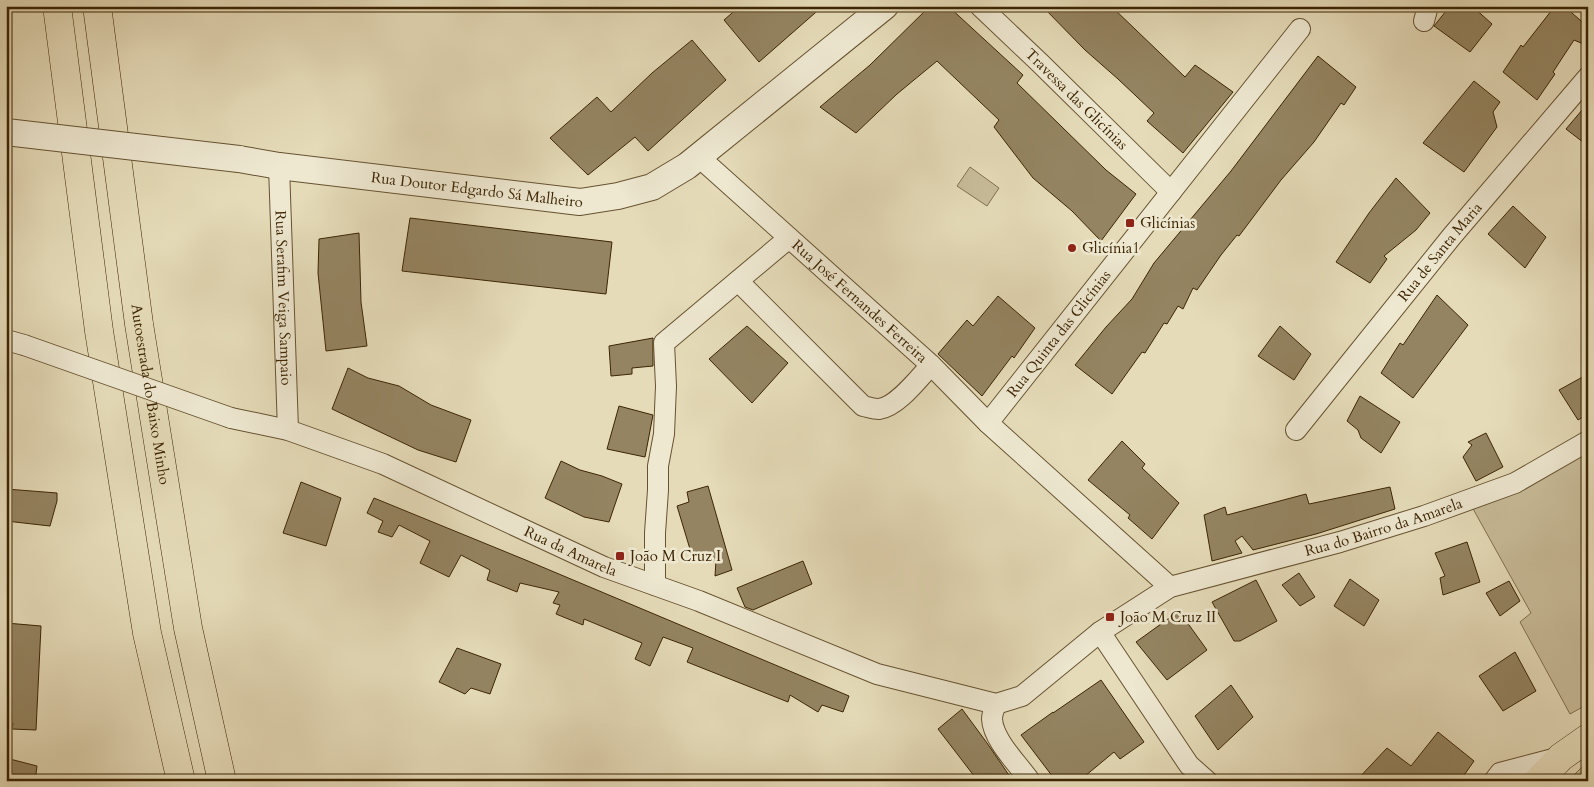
<svg xmlns="http://www.w3.org/2000/svg" width="1594" height="787" viewBox="0 0 1594 787" font-family="Cardo,serif">
  <style>
    .green { fill: #c8bc99; stroke: #82704e }
    .building { fill: #948461; stroke: #3d2503 }
    .lines { fill: none; stroke-linecap: round; stroke-linejoin: round }
    .minor-casing { stroke: #675230; stroke-width: 22 }
    .tertiary-casing { stroke: #675230; stroke-width: 28 }
    .primary-casing { stroke: #3d2503; stroke-width: 29 }
    .motorway-casing { stroke: #3d2503; stroke-width: 29 }
    .minor { stroke: #eee8d1; stroke-width: 20 }
    .tertiary { stroke: #eee8d1; stroke-width: 26 }
    .primary { stroke: #e5dbb8; stroke-width: 28 }
    .motorway { stroke: #e5dbb8; stroke-width: 28 }
    .minor-bridge-casing { stroke: #675230; stroke-width: 22; stroke-linecap: butt }
    .tertiary-bridge-casing { stroke: #675230; stroke-width: 28; stroke-linecap: butt }
    .minor-bridge { stroke: #eee8d1; stroke-width: 20 }
    .tertiary-bridge { stroke: #eee8d1; stroke-width: 26 }
    .poi-dot { fill: #8f2418; stroke: #eee8d1; stroke-width: 2 }
    .labels { text-anchor: middle; dominant-baseline: central; stroke-width: 5; stroke-linejoin: round; paint-order: stroke }
    .street-label { font-size: 15px; fill: #3d2503; stroke: #eee8d1 }
    .poi-label { font-size: 15px; fill: #3d2503; stroke: #eee8d1; text-anchor: start }
  </style>
  <rect width="100%" height="100%" fill="#e5dbb8"/>
  <filter id="stains"><feTurbulence type="fractalNoise" baseFrequency=".004" numOctaves="4"/><feColorMatrix values="0 0 0 0 .2 0 0 0 0 .09 0 0 0 0 .02 0 0 0 .5 -.17"/></filter>
  <radialGradient id="worn" r=".72"><stop offset=".6" stop-color="#630" stop-opacity="0"/><stop offset="1" stop-color="#630" stop-opacity=".3"/></radialGradient>
  <path class="green" d="M970,167L999,188L987,206L957,186Z
    M1588,440V704L1570,714L1520,622L1531,613L1472,507Z
    M1588,761V781H1568Z"/>
  <path class="building" d="M740,6H823L759,62L724,20Z
    M930,6H948L1023,75L1017,83L1106,170L1136,194L1101,241L1072,211L1033,178L994,127L999,120L937,61L897,94L856,133L820,107L870,65Z
    M1042,6H1111L1185,77L1195,65L1233,92L1183,153L1147,121L1154,113L1118,79L1085,50Z
    M1450,6H1472L1492,24L1470,52L1434,26Z
    M1555,6H1564L1588,27V46L1574,40L1553,72L1555,74L1537,100L1503,72L1521,45L1523,47Z
    M692,40L726,80L648,151L635,137L588,175L550,138L597,97L611,112L652,73Z
    M1318,56L1356,87L1344,105L1341,103L1314,142L1281,180L1239,236L1237,235L1221,255L1197,290L1193,288L1183,309L1178,306L1167,324L1164,323L1145,353L1142,352L1112,394L1075,365L1106,327L1132,299L1154,263L1231,171Z
    M1474,81L1500,102L1493,112L1497,127L1464,172L1423,143Z
    M1588,103V146L1566,129Z
    M1396,178L1430,213L1416,230L1384,256L1387,259L1370,283L1336,262L1369,213Z
    M1513,206L1546,237L1525,268L1488,234Z
    M410,218L612,242L606,294L402,271Z
    M359,233L361,302L367,346L326,351L318,273L319,239Z
    M1437,295L1468,325L1413,398L1381,373L1400,343L1403,345Z
    M998,296L1035,328L1014,358L1012,356L982,396L938,354L967,320L973,326Z
    M747,326L788,363L752,403L709,359Z
    M1280,326L1311,354L1294,380L1258,356Z
    M653,338V366L632,368V374L611,376L609,346Z
    M348,368L368,378L399,386L431,405L471,420L456,462L418,450L332,409Z
    M1588,374V414L1578,420L1559,390Z
    M1360,396L1400,422L1381,453L1361,438L1358,430L1347,421Z
    M619,406L653,415L645,457L607,449Z
    M1486,433L1503,467L1476,481L1463,457L1472,445L1468,442Z
    M1122,441L1145,464L1142,468L1179,503L1152,539L1128,518L1130,515L1088,480Z
    M561,461L580,470L602,476L622,484L609,522L584,517L545,498Z
    M301,482L341,498L326,546L283,533Z
    M708,486L732,570L715,576L716,560L708,563L706,555L693,559L677,506L689,502L687,492Z
    M1390,487L1395,509L1316,534L1253,550L1242,536L1235,541L1242,553L1212,561L1204,515L1225,507L1227,515L1306,494L1309,504Z
    M6,489L57,493V501L50,526L6,521Z
    M374,498L528,561L849,696L843,712L822,705L818,712L790,695L788,702L687,662L693,648L663,637L650,666L635,659L642,643L584,619L583,625L556,614L560,605L553,603L559,592L520,583L517,592L487,580L490,570L461,555L449,577L420,563L430,541L399,525L392,537L378,532L383,521L367,513Z
    M1467,542L1480,582L1443,595L1440,578L1445,576L1435,553Z
    M803,561L812,584L753,610L745,607L737,588Z
    M1299,573L1315,597L1300,606L1282,585Z
    M1350,579L1379,600L1364,626L1334,606Z
    M1256,580L1277,621L1240,641H1234L1212,602Z
    M1509,581L1520,601L1500,616L1486,593Z
    M1179,611L1207,650L1167,680L1136,642Z
    M6,623L41,626L36,730L12,729L13,723L6,724Z
    M457,648L501,664L490,694L471,688L465,694L439,682Z
    M1515,652L1536,691L1503,711L1479,676Z
    M1101,680L1144,742L1120,759L1114,752L1079,781H1056L1021,735L1053,712V713Z
    M1231,685L1253,717L1218,750L1195,716Z
    M962,709L987,743L1013,781H978L938,729Z
    M1438,732L1474,761L1460,781H1356L1387,748L1411,766Z
    M6,758L37,766L35,781H6Z"/>
  <g class="lines">
    <defs>
      <g id="minor">
        <path id="s1" d="M980,6L1040,63L1171,192"/>
        <path d="M1424,21L1428,6"/>
        <path id="s2" d="M699,157L931,365L988,423L1170,587"/>
        <path id="s3" d="M279,166L288,430"/>
        <path d="M738,281L863,406C868,407 874,409 879,409C897,407 919,378 931,365"/>
        <path d="M6,340L24,345"/>
        <path id="s4" d="M231,418L288,430L383,464L604,567L699,601L877,674L996,704L1022,696L1100,632L1170,587L1340,542L1424,516L1515,483L1588,441"/>
        <path id="s5" d="M988,423L1300,29"/>
        <path id="s6" d="M1296,430L1452,236L1588,77"/>
        <path d="M655,585V533L658,490V466L664,434L666,386L664,343L789,238"/>
        <path d="M1100,632L1189,765L1207,781"/>
        <path d="M996,704C994,709 992,714 992,719C993,740 1018,764 1030,781"/>
        <path d="M1494,781L1500,773L1561,757"/>
      </g>
      <g id="tertiary">
        <path id="s7" d="M239,159L279,166L580,202L618,196L652,187L687,166L885,6"/>
      </g>
      <path id="primary" d="M1538,781L1561,757L1588,738"/>
      <g id="motorway">
        <path d="M57,6L99,331L147,633L181,781"/>
        <path id="s8" d="M97,6L139,324L188,628L222,781"/>
      </g>
    </defs>
    <use href="#minor" class="minor-casing"/>
    <use href="#tertiary" class="tertiary-casing"/>
    <use href="#primary" class="primary-casing"/>
    <use href="#motorway" class="motorway-casing"/>
    <use href="#minor" class="minor"/>
    <use href="#tertiary" class="tertiary"/>
    <use href="#primary" class="primary"/>
    <use href="#motorway" class="motorway"/>
    <defs>
      <path id="minor-bridge" d="M24,345L231,418"/>
      <path id="tertiary-bridge" d="M6,132L239,159"/>
    </defs>
    <use href="#minor-bridge" class="minor-bridge-casing"/>
    <use href="#tertiary-bridge" class="tertiary-bridge-casing"/>
    <use href="#minor-bridge" class="minor-bridge"/>
    <use href="#tertiary-bridge" class="tertiary-bridge"/>
  </g>
  <g class="poi-dot">
    <rect x="1125" y="218" width="10" height="10" rx="2.5"/>
    <circle cx="1072" cy="248" r="5"/>
    <rect x="615" y="551" width="10" height="10" rx="2.5"/>
    <rect x="1105" y="612" width="10" height="10" rx="2.5"/>
  </g>
  <g class="labels">
    <g class="street-label">
      <text stroke="none"><textPath href="#s1" startOffset="134">Travessa das Glicínias</textPath></text>
      <text stroke="none"><textPath href="#s7" startOffset="240">Rua Doutor Edgardo Sá Malheiro</textPath></text>
      <text stroke="none"><textPath href="#s6" startOffset="229">Rua de Santa Maria</textPath></text>
      <text stroke="none"><textPath href="#s3" startOffset="132">Rua Serafim Veiga Sampaio</textPath></text>
      <text stroke="none"><textPath href="#s2" startOffset="216">Rua José Fernandes Ferreira</textPath></text>
      <text stroke="none"><textPath href="#s5" startOffset="114">Rua Quinta das Glicínias</textPath></text>
      <text stroke="none"><textPath href="#s8" startOffset="392">Autoestrada do Baixo Minho</textPath></text>
      <text stroke="none"><textPath href="#s4" startOffset="1252">Rua do Bairro da Amarela</textPath></text>
      <text stroke="none"><textPath href="#s4" startOffset="366">Rua da Amarela</textPath></text>
    </g>
    <g class="poi-label">
      <text x="1140" y="223">Glicínias</text>
      <text x="1082" y="248">Glicínia1</text>
      <text x="630" y="556">João M Cruz I</text>
      <text x="1120" y="617">João M Cruz II</text>
    </g>
  </g>
  <rect width="1594" height="787" fill="none" stroke="#e5dbb8" stroke-width="25"/>
  <rect x="8" y="8" width="1579" height="772" fill="none" stroke="#3d2503" stroke-width="2.5"/>
  <rect x="12" y="12" width="1569" height="762" fill="none" stroke="#3d2503"/>
  <rect width="100%" height="100%" filter="url(#stains)"/>
  <rect width="100%" height="100%" fill="url(#worn)"/>
</svg>
